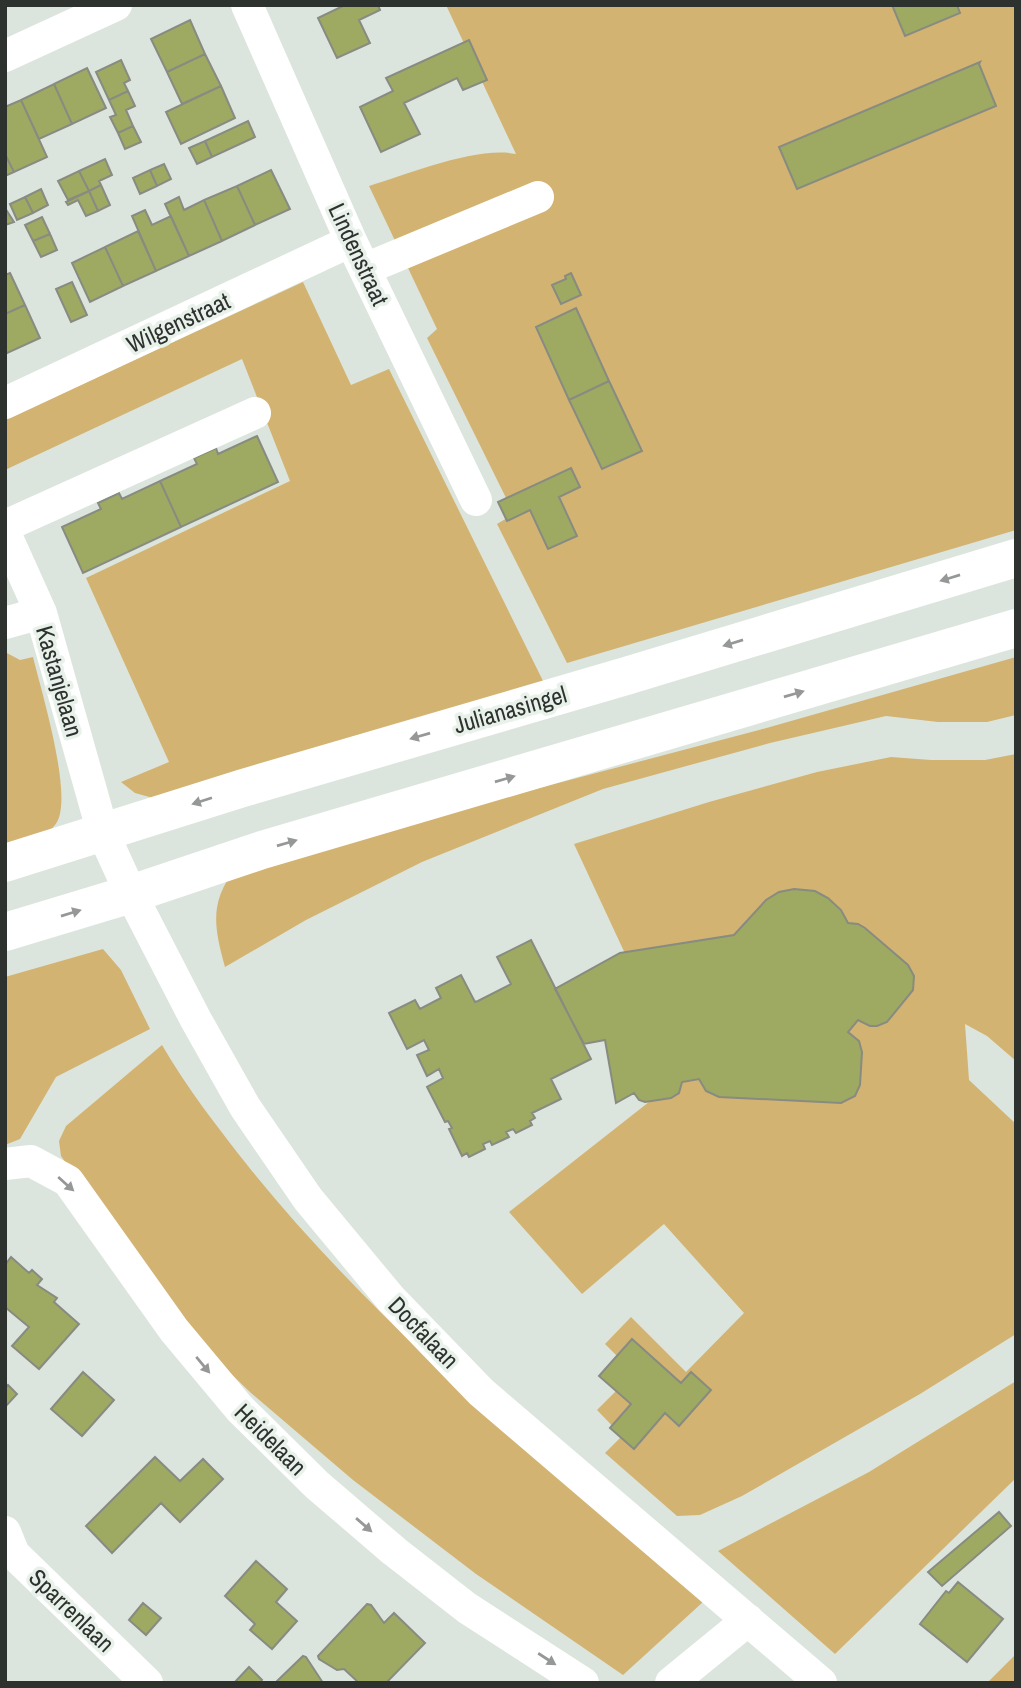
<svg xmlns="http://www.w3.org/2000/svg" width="1021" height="1688" viewBox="0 0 1021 1688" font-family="'Archivo Narrow',sans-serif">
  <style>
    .green { fill: #d3b372 }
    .building { fill: #9eaa61; stroke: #888b81; stroke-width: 2 }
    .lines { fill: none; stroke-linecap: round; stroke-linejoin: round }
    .street { stroke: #fff; stroke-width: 32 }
    .secondary { stroke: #fff; stroke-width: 38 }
    .oneway { fill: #969897 }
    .labels { text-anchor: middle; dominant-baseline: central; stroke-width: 7; stroke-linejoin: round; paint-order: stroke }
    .street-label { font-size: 24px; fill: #2e322f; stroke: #e9f2ea }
  </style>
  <rect width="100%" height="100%" fill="#dce5dd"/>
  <path class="green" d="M446,5H1016V530L567,663L497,524L514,514L427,338L437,329L369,186C409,174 476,146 516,154Z
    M303,282L351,385L389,369L546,687L153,798L135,793L121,782L169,762L86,578L290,481L242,359L5,470V420Z
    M5,652L20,660L33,657C41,690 73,794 57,822C47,839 23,843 5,849Z
    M1016,657V715L987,722H938L886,716L770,743L603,789L422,862L306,920L225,967C214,927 209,902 236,868L759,730Z
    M1016,754V1061L987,1036L965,1024L969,1080L1016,1124V1334L920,1394L742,1496L700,1515L677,1516L605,1453L622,1436L597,1410L634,1373L605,1344L631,1317L686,1372L744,1313L664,1224L582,1294L509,1212L682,1076L574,844L709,802L817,772L891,757L931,760H985Z
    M103,949L121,970L150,1029L56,1077L20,1139L5,1145V977Z
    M162,1045C187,1088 218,1128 248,1166C380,1330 546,1464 703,1602L623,1675L476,1574L353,1480L251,1393L202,1346L129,1256L61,1156L59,1141L66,1126Z
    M1016,1381V1478L835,1654L718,1551L869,1472Z
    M1016,1654V1683H987Z"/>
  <path class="building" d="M345,5H378L380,10L359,20L370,43L337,58L318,18Z
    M892,5H957L960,13L905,36Z
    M190,20L205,54L167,72L151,39Z
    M469,40L487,80L463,90L457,78L404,103L420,134L381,152L360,107L393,91L386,78Z
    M205,54L221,86L182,104L167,72Z
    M121,60L130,80L124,83L128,91L109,100L96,72Z
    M980,62L979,64L996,106L797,189L779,147Z
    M87,68L106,108L72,124L54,84Z
    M54,84L72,124L39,139L21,100Z
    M221,86L235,118L181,144L166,112Z
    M128,91L135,106L126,110L133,126L118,133L110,117L116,115L109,100Z
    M21,100L47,157L14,172L5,154V107Z
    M248,121L255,137L212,157L205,141Z
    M133,126L141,142L125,149L118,133Z
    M205,141L212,157L197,164L189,148Z
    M5,154L14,172L5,176Z
    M105,159L112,175L99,181L101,185L89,191L79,171Z
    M164,164L171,179L157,186L150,170Z
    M150,170L157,186L140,194L133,178Z
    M271,170L290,209L255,225L237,186Z
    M79,171L89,191L68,200L58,181Z
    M101,185L110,205L98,211L89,191Z
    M237,186L255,225L222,241L204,200Z
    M41,189L48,205L33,213L25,197Z
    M89,191L98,211L86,216L78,200L68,205L66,202Z
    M25,197L33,213L17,220L10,204Z
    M179,197L184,210L204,200L222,241L189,256L165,204Z
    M5,208L14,222L5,225Z
    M145,210L152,225L171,216L189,256L156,271L132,216Z
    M42,217L50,234L33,241L25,225Z
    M138,231L156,271L123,286L105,247Z
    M50,234L57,250L41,257L33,241Z
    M105,247L123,286L90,302L72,263Z
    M10,273L25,305L5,314V275Z
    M571,273L581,295L561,304L552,285L566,279L565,276Z
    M72,282L87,315L71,322L56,289Z
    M25,305L40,338L5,354V314Z
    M576,308L609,381L569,400L536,327Z
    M609,381L642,451L602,469L569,400Z
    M257,436L278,482L181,527L160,481L197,464L194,458L216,448L218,454Z
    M571,468L580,487L559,497L577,536L548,549L530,510L507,521L498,502Z
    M160,481L181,527L83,573L62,527L101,509L98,503L119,493L122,499Z
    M794,889L815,891L828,898L841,910L848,923L858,924L865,928L908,965L914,976L913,990L887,1022L877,1026H870L858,1020L848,1032L859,1041L862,1052L860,1085L855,1096L841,1103L719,1097L706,1091L699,1079L682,1082L679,1093L671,1098L645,1102L639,1100L634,1093L616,1103L605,1040L584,1044L555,989L620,953L734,935L766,900L779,892Z
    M531,940L591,1059L551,1079L561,1099L532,1113L535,1118L530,1121L532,1125L516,1133L513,1129L506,1132L509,1137L492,1145L490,1141L483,1144L485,1149L469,1157L467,1153L462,1156L449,1129L452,1128L448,1121L445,1122L427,1087L443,1078L439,1069L427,1076L417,1055L429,1050L424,1040L407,1049L389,1013L415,1000L420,1009L441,998L436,988L461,975L475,1002L478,1001L511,984L497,957Z
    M11,1257L29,1273L32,1270L42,1279L37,1285L57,1298L54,1302L79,1324L39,1369L12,1346L29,1327L5,1307V1265Z
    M632,1339L681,1383L691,1372L711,1390L679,1426L665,1413L634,1449L610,1428L631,1404L599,1376Z
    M83,1372L114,1400L82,1436L51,1409Z
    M8,1385L17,1394L5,1407V1388Z
    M155,1457L180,1481L203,1459L223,1479L180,1522L161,1503L112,1553L86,1526Z
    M999,1512L1011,1526L942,1586L928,1572Z
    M256,1561L287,1589L276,1602L297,1621L272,1649L250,1630L255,1624L225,1596Z
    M958,1582L1003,1619L967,1662L920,1624L946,1591L949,1593Z
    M143,1603L161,1618L146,1635L129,1620Z
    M367,1604L371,1605L384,1623L394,1613L425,1643L386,1683H359L344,1669L337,1670L319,1659L318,1656Z
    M303,1656L306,1657L323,1683H275Z
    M249,1667L262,1680L260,1683H234Z"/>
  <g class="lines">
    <path class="street" d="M247,5L351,241L476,500
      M5,56L116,5
      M365,269L538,197
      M5,403L351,241
      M5,526L255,413
      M5,533L41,613L103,833L131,894L196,1020L245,1107L308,1199L391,1299L481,1392L821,1683
      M5,623L41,613
      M5,1164L31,1161L68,1181L174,1330L240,1409L317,1485L394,1551L467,1608L583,1683
      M5,1532L14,1554L147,1683
      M671,1683L748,1620"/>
    <path class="secondary" d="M5,863L243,788L626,676L1016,558
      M5,932L131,894L262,850L1016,628"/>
  </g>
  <defs><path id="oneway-solid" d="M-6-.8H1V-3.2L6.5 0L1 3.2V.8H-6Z" transform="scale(1.75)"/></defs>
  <g class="oneway">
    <use href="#oneway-solid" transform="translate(950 578) rotate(163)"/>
    <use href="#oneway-solid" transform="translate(733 643) rotate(163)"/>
    <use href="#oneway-solid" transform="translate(794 694) rotate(-16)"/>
    <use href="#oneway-solid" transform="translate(420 736) rotate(164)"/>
    <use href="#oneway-solid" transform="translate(505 779) rotate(-16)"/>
    <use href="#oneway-solid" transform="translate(202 801) rotate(162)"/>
    <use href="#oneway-solid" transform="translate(287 843) rotate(-16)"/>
    <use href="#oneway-solid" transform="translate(71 913) rotate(-17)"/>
    <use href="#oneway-solid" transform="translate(66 1184) rotate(42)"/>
    <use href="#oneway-solid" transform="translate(203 1365) rotate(50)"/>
    <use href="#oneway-solid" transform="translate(364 1525) rotate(41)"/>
    <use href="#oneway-solid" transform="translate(547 1659) rotate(33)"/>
  </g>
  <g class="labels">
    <g class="street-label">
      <text transform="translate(359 254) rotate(65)">Lindenstraat</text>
      <text transform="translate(178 322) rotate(-25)">Wilgenstraat</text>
      <text transform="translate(60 681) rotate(74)">Kastanjelaan</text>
      <text transform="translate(510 709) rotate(-16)">Julianasingel</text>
      <text transform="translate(424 1332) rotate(46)">Docfalaan</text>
      <text transform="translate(271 1439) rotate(45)">Heidelaan</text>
      <text transform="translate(72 1610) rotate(44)">Sparrenlaan</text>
    </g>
  </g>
  <rect width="1021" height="1688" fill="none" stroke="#2e322f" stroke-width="14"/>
</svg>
